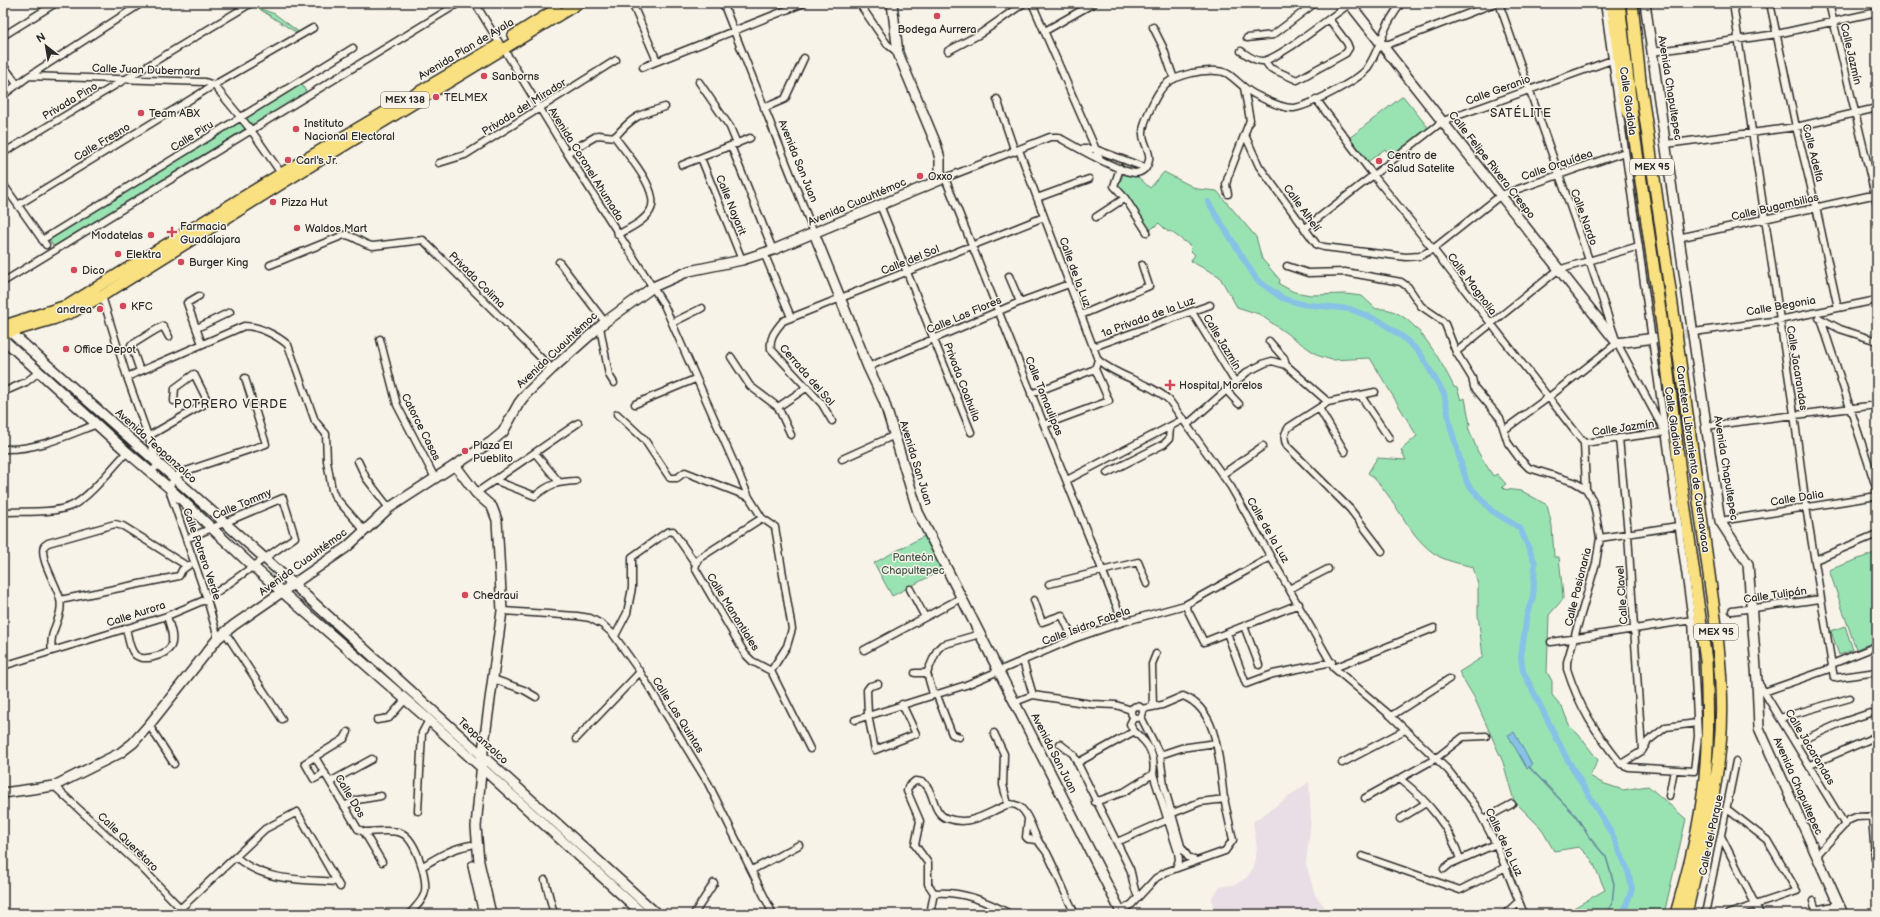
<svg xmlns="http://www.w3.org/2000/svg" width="1880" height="917" viewBox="0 0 1880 917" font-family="'Balsamiq Sans',sans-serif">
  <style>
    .built { fill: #e9dee5 }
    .green { fill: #99e3b3; stroke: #62876f }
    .water { fill: #87c2e6; stroke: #62869b }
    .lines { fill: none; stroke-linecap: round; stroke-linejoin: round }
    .stream { stroke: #62869b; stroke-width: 1.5 }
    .canal { stroke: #87c2e6; stroke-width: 6 }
    .secondary-tunnel { stroke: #cecbc2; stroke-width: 9; stroke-dasharray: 9 4.5; stroke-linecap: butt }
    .street-casing { stroke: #2b2b2b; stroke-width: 9 }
    .secondary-casing { stroke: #2b2b2b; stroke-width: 12 }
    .primary-casing { stroke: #2b2b2b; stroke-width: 13 }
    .highway-casing { stroke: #2b2b2b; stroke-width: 14 }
    .street { stroke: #f7f3e8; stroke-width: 6 }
    .secondary { stroke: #f7f3e8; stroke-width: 9 }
    .primary { stroke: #f9e181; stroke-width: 10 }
    .highway { stroke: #f9e181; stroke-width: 11 }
    .highway-bridge-casing { stroke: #2b2b2b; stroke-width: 14; stroke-linecap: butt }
    .highway-bridge { stroke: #f9e181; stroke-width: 11 }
    .poi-dot { fill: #d1495b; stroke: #f7f3e8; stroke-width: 1.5 }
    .labels { text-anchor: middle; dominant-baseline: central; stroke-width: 3; stroke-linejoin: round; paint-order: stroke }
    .shield { fill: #f7f3e8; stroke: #686764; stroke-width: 1 }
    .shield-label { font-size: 10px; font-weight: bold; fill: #2b2b2b }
    .poi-label { font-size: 11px; fill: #2b2b2b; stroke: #f7f3e8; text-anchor: start }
    .street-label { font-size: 11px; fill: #2b2b2b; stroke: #f7f3e8 }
    .park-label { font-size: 11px; fill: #46594d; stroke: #f7f3e8 }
    .neighbourhood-label { font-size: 12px; letter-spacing: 1px; fill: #2b2b2b; stroke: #f7f3e8 }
  </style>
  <rect width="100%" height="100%" fill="#f7f3e8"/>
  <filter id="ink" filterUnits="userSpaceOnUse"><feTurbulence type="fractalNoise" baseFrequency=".025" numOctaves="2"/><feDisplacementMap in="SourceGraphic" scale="8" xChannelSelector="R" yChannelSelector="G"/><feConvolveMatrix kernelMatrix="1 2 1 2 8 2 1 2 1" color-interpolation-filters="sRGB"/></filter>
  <g filter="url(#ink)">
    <path class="built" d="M1309,782L1311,820L1306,864L1315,895L1331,914H1216L1213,910L1212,897L1220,887L1236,884L1246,878L1252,870L1257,849L1253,822Z"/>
    <path class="green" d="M250,3H254L261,9L275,14L300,33V35Z
      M300,81L308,95L56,250L47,237Z
      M1403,96L1430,130L1392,159L1385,149L1366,163L1348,139Z
      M1125,172L1137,176L1150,188L1164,172L1197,189L1217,191L1256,237L1262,259L1280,280L1279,284L1294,292L1311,295L1345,294L1362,296L1376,309C1411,304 1441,361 1454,387L1457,388L1461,400L1465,398L1470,425L1468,427L1478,452L1493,476L1497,474L1506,484L1502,487L1504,489L1522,491L1547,505L1552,526L1554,557H1559L1563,596V599L1549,615L1547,672L1552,681V695L1562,707L1570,727L1578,734L1598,760L1590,776L1602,783L1623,790L1648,786L1686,819L1664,914H1563L1605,890L1592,860L1579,847L1554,851L1541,828L1514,801L1503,762L1474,697L1459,672L1483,657L1478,614V585L1473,567C1462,564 1450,562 1440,557C1407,539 1396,495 1368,473L1377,458L1406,460L1401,450L1417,436L1370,358L1332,360L1319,356L1259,314L1237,307L1219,276L1190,261L1195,255L1190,250L1192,247L1170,231L1168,232L1159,223L1150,230L1130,200L1117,187Z
      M924,536L942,570L892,596L874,563Z
      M1877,552V641L1856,649L1829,570Z
      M1845,626L1853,650L1839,655L1831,631Z"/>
    <path class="water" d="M1514,732L1532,765L1527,769L1508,735Z"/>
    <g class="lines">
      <path class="stream" d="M1529,767L1576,816L1589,837L1606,857L1614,884L1612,904L1605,914"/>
      <path class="canal" d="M1208,202L1257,280L1268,288L1282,298L1301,304L1350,309L1380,321L1404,338L1420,353L1444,394L1451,429L1467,483L1492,511L1520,528L1535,563L1533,597L1527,614L1521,657L1523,671L1566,757L1613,836L1628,871L1632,889L1623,914"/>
      <path class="secondary-tunnel" d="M1658,337L1689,333"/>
      <defs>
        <path id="street" d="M475,3L500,44
          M632,3L657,61
          M723,3L814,233
          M859,3L887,44L898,53
          M1032,3L1100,159
          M1499,3L1589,260L1617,343L1665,432L1584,443
          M1604,3L1692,620L1698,736L1694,771L1629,767L1621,764
          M1733,3L1794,414L1806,507L1834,678L1877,672
          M1770,3L1796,127L1816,207L1838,308
          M1829,3L1877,204
          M1153,27L1163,47L1174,79
          M1045,31L1094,3
          M3,36L56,3
          M1247,38L1273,35L1315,3
          M1381,44H1389L1495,3
          M504,49L567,153L664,305L749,497L762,518L775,527L792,629L787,646L771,671
          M948,51L980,34L1024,3
          M1241,51C1247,55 1254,61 1262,61C1279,60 1332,15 1350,4
          M1652,52L1777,34L1877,12
          M1265,61L1270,68L1297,80L1346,53L1349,48L1347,43L1329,19
          M3,65L17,84
          M643,67L804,3
          M29,76L205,82L214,85L251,130L283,176
          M699,82L730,127L737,144
          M3,95L29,76L142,3
          M997,99L1015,152
          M1316,99L1374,176L1433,249L1584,443L1586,489
          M764,108L785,99L804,58
          M1245,135L1259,166L1317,245L1324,247L1406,257L1420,256L1433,249L1501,195L1625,152
          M615,137C626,153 662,192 650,211C644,222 629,228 618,235
          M615,137C633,116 640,114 665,107
          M1666,144L1796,127L1877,108
          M731,146L773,250
          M1082,149H1095L1146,168
          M1019,150L1098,360C1119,378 1149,382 1169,400L1231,487L1334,668L1391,716L1448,770L1476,806L1496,844L1524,914
          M3,153L250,4
          M567,153L598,135L615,137
          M701,158L742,260
          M439,163L465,155L616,60
          M682,165L750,138
          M1120,168L1114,186L1125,198L1147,232
          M945,178L1123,622
          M940,180L1050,137H1058C1074,146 1118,172 1135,173C1142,173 1148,167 1149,160C1151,152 1143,143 1143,134C1142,123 1158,89 1167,83C1173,78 1184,75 1192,73C1201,71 1220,69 1228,74C1237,80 1244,89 1254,94C1264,99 1282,109 1294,108C1309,106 1356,81 1366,70C1374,59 1378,47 1383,35C1386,24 1395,13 1401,3
          M3,184L46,245
          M1228,194L1226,185L1228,177L1250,120L1244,88
          M1037,198L1089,179
          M18,205L214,85L313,28
          M880,205L971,432
          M1096,217L1125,198
          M1304,229L1443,121L1612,60
          M1678,238L1877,194
          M42,240L353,48
          M764,253L791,317
          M559,262L605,322
          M270,265L344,235C355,235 362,245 373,246L423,240L552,369
          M1287,266L1308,273L1345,272L1390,280L1401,282L1408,287L1421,306L1440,319L1445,324L1456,352L1472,378L1474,387L1500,418L1508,443L1519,458L1529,468L1574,482L1586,489L1592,499L1595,510L1600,538L1596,563L1567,662V669C1579,707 1596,733 1621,764
          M1009,276L1020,302
          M3,282L459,3
          M102,296L127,377L158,464L152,472
          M199,296L187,303L202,344
          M1192,312L1235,382
          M1081,315L1149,286L1142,265
          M1819,318L1840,329L1877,341
          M1821,319L1877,490
          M672,323L702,308
          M600,327L609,375L614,383
          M197,328L230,312
          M1694,332L1779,320L1877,300
          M380,339L397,405L435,478
          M1269,341L1284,358L1286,365
          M1093,347L1210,305
          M1456,352L1558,270L1639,246
          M731,357L750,386L778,407L791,435
          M868,367L1020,302L1069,284
          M140,371L131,345C142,339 151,332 163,326L169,337
          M127,377L244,326C259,326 278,336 288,345L315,421L326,434L327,461L332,490L335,497L365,531
          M1226,390L1239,404
          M3,392L26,382L39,372
          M1375,392L1328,402L1289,427C1284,434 1283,438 1287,446L1350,509L1382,551
          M1031,394L1095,369
          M1361,396L1389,438
          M635,404L695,379
          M778,407L806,388
          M1319,408L1345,452
          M617,414L644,439L670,478H677L685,472L749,497
          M832,421L822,404L771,349C769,337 776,330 783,321L1044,217
          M1188,424L1247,372L1265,363L1272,361L1286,365L1328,402
          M1044,425L1109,401L1095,369L1098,360
          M1706,426L1877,405
          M1504,430L1549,397L1617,343
          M149,436L208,402L194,374L175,388L174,401
          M1619,438L1628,534L1642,751
          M3,449C37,450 66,436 97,424
          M535,453L559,482
          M842,459L895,435
          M358,461L366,478L389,508
          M1107,473L1164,444L1169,439L1170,428
          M1223,474L1263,446
          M494,480L535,496C550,484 556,482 576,481
          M1067,480L1184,419
          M476,493L578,423
          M3,512C25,511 51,514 71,506C88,499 114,466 127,452
          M762,518L698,559L695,568L745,654L752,661L771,671
          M1720,521L1877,496
          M1600,538L1678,526
          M1815,560L1877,534
          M1049,584L1138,562L1147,584
          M1291,588L1328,569
          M910,589L925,617
          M60,600L179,576L182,570L189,565
          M1034,600L1042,622L1062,615L1073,639
          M1185,605L1204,642L1299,604
          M502,611L577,616L590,618L603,625L613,634L640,672L708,783L773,914
          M1732,611L1820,599
          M1244,626L1259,665
          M126,628C128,636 129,646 133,652C139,664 166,656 171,646C175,637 169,624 167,616
          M225,632L282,719
          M1227,633L1246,684L1273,674L1332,662
          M615,636L627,613L632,588V557L667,532L673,531L695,563
          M218,638L207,599L168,487L179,474L183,472L266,444L245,378
          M1551,642L1692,620
          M864,650L961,598
          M52,651C48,630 64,618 60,599C57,585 39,559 44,546L48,543L115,524L123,526L187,566
          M1023,661L1033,695
          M1832,664L1877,646
          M3,666L167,616L207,599L295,537L283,498L186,539
          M1334,668L1434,628
          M771,671L810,749
          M915,673H927
          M493,679L524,690L536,697
          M1758,682L1845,825
          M878,684L870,686L867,690L868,715L875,750L916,734L902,704
          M1764,692L1832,668
          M936,693L952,734L959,737
          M933,694L927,673L937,650L942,645L980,634
          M1015,702L1033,695L1091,704L1116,705L1131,710
          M1131 712a6 6 0 1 1 12 0a6 6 0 1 1-12 0Z
          M1153,707L1152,664L1156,654
          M1391,716L1449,679
          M1141,717L1160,755L1164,786L1181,846L1188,857L1196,861
          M1133,718L1130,724C1133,732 1137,733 1142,739C1152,748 1155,762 1153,774L1178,852L1179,860L1176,868
          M1780,718L1850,698
          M377,720L389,718L405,700
          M855,720L966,685L1073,639L1123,622L1185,605L1271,557
          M149,725L174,764
          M994,733L1004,754L1003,785L1008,804
          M576,739L640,672
          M1796,743L1843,722L1870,713
          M1060,744L1073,754L1130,869C1133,878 1133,889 1138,896
          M1160,755L1181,748L1216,743
          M315,757L358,829L364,832L382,862
          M1077,763L1133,732
          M1342,763L1405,730
          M1621,764L1642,751L1648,741L1666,727L1697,723
          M1810,765L1877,736
          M325,773L314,779L305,763L344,739L348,732
          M1400,779C1426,799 1450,827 1460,859
          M330,782L372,759
          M54,786L140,866L186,914
          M1669,796L1674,770
          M1365,798L1435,759L1463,737L1486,736
          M1095,802L1124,792L1153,774
          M344,806L357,800L381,796
          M1727,809L1767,840L1797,891L1728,914
          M418,811L422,733L429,720
          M1173,813L1200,802L1225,799
          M1872,816L1875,858
          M1028,819L1026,837L1028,839L1037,840
          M1400,819L1426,803
          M1484,819L1512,804
          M364,832C375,832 391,829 401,833C415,838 427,876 425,891C424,900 415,907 410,914
          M1721,836L1760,914
          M1117,842L1167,820
          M1362,856L1460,890L1506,867
          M1816,856L1849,820L1856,817L1877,816
          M236,857C264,882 301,879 337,882
          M423,866C438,857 452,848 471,845
          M1444,869L1450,864L1496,844
          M752,870L799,845
          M545,880L554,914
          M934,893C962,891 986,901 1010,914
          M1813,901L1817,914
          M181,908L265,829L297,812L340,887
          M1815,910L1838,905
          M1121,911L1132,904L1156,878L1166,872L1225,851L1233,840C1230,826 1227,812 1224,798C1219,765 1220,710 1183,696L1162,705L1142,709
          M694,914L714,883
          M824,914L835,913L837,914
          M930,914L934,893L928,884V863L915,845L920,821L907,791L908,787L915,781C936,780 929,811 946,818C971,827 986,813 1007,805C1011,803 1017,805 1021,808C1030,816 1032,830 1038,840C1040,845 1044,848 1047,853C1057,873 1065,894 1075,914
          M1505,914L1519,901
          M1705,914L1736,761"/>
        <path id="secondary" d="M1349,3L1617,343L1655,338
          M1645,3L1720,521L1748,564L1757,681L1759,728L1843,914
          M814,233L868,367L884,401L918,512L1122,914
          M7,329L261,555L657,914
          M3,339L127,452L168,487L250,564L429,720L643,914
          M455,465L476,493L492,507L497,520L502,611L483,751L476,827L479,862L491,914
          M3,793L54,786L120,753L133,743L149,725L218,638L234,625L347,547L389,508L491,442L503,432L519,403L526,394L552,369L605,322L653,287L689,271L742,260L773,250L940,180V159L936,144L898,53L892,3
          M473,866L484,914"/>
        <path id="primary" d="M1612,3L1623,97L1629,115
          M513,36L556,9
          M3,326L68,305L282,173L498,45
          M3,334L54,319L73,312L102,296L286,181L579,3"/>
        <path id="highway" d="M1619,3L1634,133L1663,332
          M1632,3L1640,81L1676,332
          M1678,348L1715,618C1720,661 1724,703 1720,746C1715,803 1698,859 1686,914
          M1665,349L1681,481L1706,661C1708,706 1709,751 1703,795C1698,835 1687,875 1676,914"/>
      </defs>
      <use href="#street" class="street-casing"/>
      <use href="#secondary" class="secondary-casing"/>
      <use href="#primary" class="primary-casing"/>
      <use href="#highway" class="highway-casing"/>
      <use href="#street" class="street"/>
      <use href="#secondary" class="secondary"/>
      <use href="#primary" class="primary"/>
      <use href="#highway" class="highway"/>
      <defs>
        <path id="highway-bridge" d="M1663,332L1665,349
          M1676,332L1678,348"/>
      </defs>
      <use href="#highway-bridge" class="highway-bridge-casing"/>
      <use href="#highway-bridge" class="highway-bridge"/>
    </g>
  </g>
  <g class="poi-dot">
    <circle cx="937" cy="16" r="4"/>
    <circle cx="484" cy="76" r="4"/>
    <circle cx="436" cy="97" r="4"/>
    <circle cx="141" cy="113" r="4"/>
    <circle cx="296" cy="129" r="4"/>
    <circle cx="288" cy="160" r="4"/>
    <circle cx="1379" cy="161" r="4"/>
    <circle cx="920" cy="176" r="4"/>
    <circle cx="273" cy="202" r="4"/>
    <circle cx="297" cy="228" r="4"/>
    <path d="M170 226h4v4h4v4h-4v4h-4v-4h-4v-4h4z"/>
    <circle cx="151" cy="235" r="4"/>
    <circle cx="118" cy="254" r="4"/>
    <circle cx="181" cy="262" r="4"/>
    <circle cx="74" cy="270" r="4"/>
    <circle cx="123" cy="306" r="4"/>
    <circle cx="100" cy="309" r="4"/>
    <circle cx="66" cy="349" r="4"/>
    <path d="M1168 379h4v4h4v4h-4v4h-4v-4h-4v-4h4z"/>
    <circle cx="465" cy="451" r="4"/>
    <circle cx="465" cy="595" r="4"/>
  </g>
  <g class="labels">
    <g class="shield">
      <rect x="381" y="92" width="48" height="16" rx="3"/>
      <rect x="1630" y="159" width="44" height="16" rx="3"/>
      <rect x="1694" y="624" width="44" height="16" rx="3"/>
    </g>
    <g class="shield-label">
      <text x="405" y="100">MEX 138</text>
      <text x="1652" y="167">MEX 95</text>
      <text x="1716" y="632">MEX 95</text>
    </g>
    <g class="poi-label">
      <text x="937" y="29" text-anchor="middle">Bodega Aurrera</text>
      <text x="492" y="76">Sanborns</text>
      <text x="444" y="97">TELMEX</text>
      <text x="149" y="113">Team ABX</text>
      <text x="304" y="123">Instituto<tspan x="304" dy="13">Nacional Electoral</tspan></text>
      <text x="1387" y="155">Centro de<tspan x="1387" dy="13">Salud Satelite</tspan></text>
      <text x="296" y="160">Carl's Jr.</text>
      <text x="928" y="176">Oxxo</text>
      <text x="281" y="202">Pizza Hut</text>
      <text x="180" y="226">Farmacia<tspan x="180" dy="13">Guadalajara</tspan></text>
      <text x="305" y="228">Waldos Mart</text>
      <text x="143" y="235" text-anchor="end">Modatelas</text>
      <text x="126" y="254">Elektra</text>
      <text x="189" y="262">Burger King</text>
      <text x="82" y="270">Dico</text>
      <text x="131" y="306">KFC</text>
      <text x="92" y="309" text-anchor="end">andrea</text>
      <text x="74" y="349">Office Depot</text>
      <text x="1179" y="385">Hospital Morelos</text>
      <text x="473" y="445">Plaza El<tspan x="473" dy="13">Pueblito</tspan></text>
      <text x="473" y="595">Chedraui</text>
    </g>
    <g class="street-label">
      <text transform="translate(466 49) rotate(-31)">Avenida Plan de Ayala</text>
      <text transform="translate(1851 54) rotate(77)">Calle Jazmín</text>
      <text transform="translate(146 70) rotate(2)">Calle Juan Dubernard</text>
      <text transform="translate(1670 88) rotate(81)">Avenida Chapultepec</text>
      <text transform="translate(1498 90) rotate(-20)">Calle Geranio</text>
      <text transform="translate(70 101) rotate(-31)">Privada Pino</text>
      <text transform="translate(1628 101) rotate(82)">Calle Gladiola</text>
      <text transform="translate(524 107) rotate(-32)">Privada del Mirador</text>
      <text transform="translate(192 136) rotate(-32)">Calle Piru</text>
      <text transform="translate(102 142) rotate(-31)">Calle Fresno</text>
      <text transform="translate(1813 153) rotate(76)">Calle Adelfa</text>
      <text transform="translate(798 161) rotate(68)">Avenida San Juan</text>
      <text transform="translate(586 164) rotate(58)">Avenida Coronel Ahumada</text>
      <text transform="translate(1492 165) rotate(52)">Calle Felipe Rivera Crespo</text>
      <text transform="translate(1557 165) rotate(-19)">Calle Orquídea</text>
      <text transform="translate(857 202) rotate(-23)">Avenida Cuauhtémoc</text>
      <text transform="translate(731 205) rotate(68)">Calle Nayarit</text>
      <text transform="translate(1775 207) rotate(-13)">Calle Bugambilias</text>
      <text transform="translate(1302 208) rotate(54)">Calle Alhelí</text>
      <text transform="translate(1584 217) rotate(70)">Calle Nardo</text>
      <text transform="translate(910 260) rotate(-22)">Calle del Sol</text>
      <text transform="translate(1075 272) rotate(70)">Calle de la Luz</text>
      <text transform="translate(477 280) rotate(45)">Privada Colima</text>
      <text transform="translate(1472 284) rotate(53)">Calle Magnolia</text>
      <text transform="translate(1781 306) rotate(-10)">Calle Begonia</text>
      <text transform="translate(964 315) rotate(-23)">Calle Las Flores</text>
      <text transform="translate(1148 317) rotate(-20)">1a Privada de la Luz</text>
      <text transform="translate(1222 342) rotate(59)">Calle Jazmín</text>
      <text transform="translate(557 350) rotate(-43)">Avenida Cuauhtémoc</text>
      <text transform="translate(1797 368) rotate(81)">Calle Jacarandas</text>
      <text transform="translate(807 375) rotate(49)">Cerrada del Sol</text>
      <text transform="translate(962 382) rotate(69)">Privada Coahuila</text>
      <text transform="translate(1044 396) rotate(68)">Calle Tamaulipas</text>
      <text transform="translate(1673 421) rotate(82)">Calle Gladiola</text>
      <text transform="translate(421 427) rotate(63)">Catorce Casas</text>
      <text transform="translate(1623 428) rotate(-8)">Calle Jazmín</text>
      <text transform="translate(156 446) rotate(42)">Avenida Teopanzolco</text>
      <text transform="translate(1693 459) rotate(82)">Carretera Libramiento de Cuernavaca</text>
      <text transform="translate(916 463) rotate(73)">Avenida San Juan</text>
      <text transform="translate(1726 468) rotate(81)">Avenida Chapultepec</text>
      <text transform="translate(1797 498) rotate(-9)">Calle Dalia</text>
      <text transform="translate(242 504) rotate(-23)">Calle Tommy</text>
      <text transform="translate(1268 530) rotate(60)">Calle de la Luz</text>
      <text transform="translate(202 554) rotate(71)">Calle Potrero Verde</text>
      <text transform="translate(303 562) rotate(-36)">Avenida Cuauhtémoc</text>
      <text transform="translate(1578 587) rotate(-76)">Calle Pasionaria</text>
      <text transform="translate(1622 595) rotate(-94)">Calle Clavel</text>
      <text transform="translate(1775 595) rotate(-8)">Calle Tulipán</text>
      <text transform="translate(733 612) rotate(58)">Calle Manantiales</text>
      <text transform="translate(136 614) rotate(-18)">Calle Aurora</text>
      <text transform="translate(1086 626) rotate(-20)">Calle Isidro Fabela</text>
      <text transform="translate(678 715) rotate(58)">Calle Las Quintas</text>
      <text transform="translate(483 741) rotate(42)">Teopanzolco</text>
      <text transform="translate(1810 747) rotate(59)">Calle Jacarandas</text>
      <text transform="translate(1054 753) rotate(63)">Avenida San Juan</text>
      <text transform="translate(1798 786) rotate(66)">Avenida Chapultepec</text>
      <text transform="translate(350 796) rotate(59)">Calle Dos</text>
      <text transform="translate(1711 835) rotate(-78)">Calle del Parque</text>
      <text transform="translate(128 842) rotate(44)">Calle Querétaro</text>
      <text transform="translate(1504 842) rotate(65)">Calle de la Luz</text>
    </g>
    <g class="park-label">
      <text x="913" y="557">Panteón<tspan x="913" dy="13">Chapultepec</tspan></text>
    </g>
    <g class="neighbourhood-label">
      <text x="1521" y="113">SATÉLITE</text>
      <text x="231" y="404">POTRERO VERDE</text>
    </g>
  </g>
  <rect width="1880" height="917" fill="none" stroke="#f7f3e8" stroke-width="16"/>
  <rect x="8" y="8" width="1864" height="901" fill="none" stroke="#2b2b2b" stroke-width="1.5" filter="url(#ink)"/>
  <g transform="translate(46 46) rotate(329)" stroke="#f7f3e8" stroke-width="3" paint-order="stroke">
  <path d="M0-3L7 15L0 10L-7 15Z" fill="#2b2b2b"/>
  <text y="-6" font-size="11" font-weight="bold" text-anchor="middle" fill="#2b2b2b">N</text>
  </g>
</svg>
